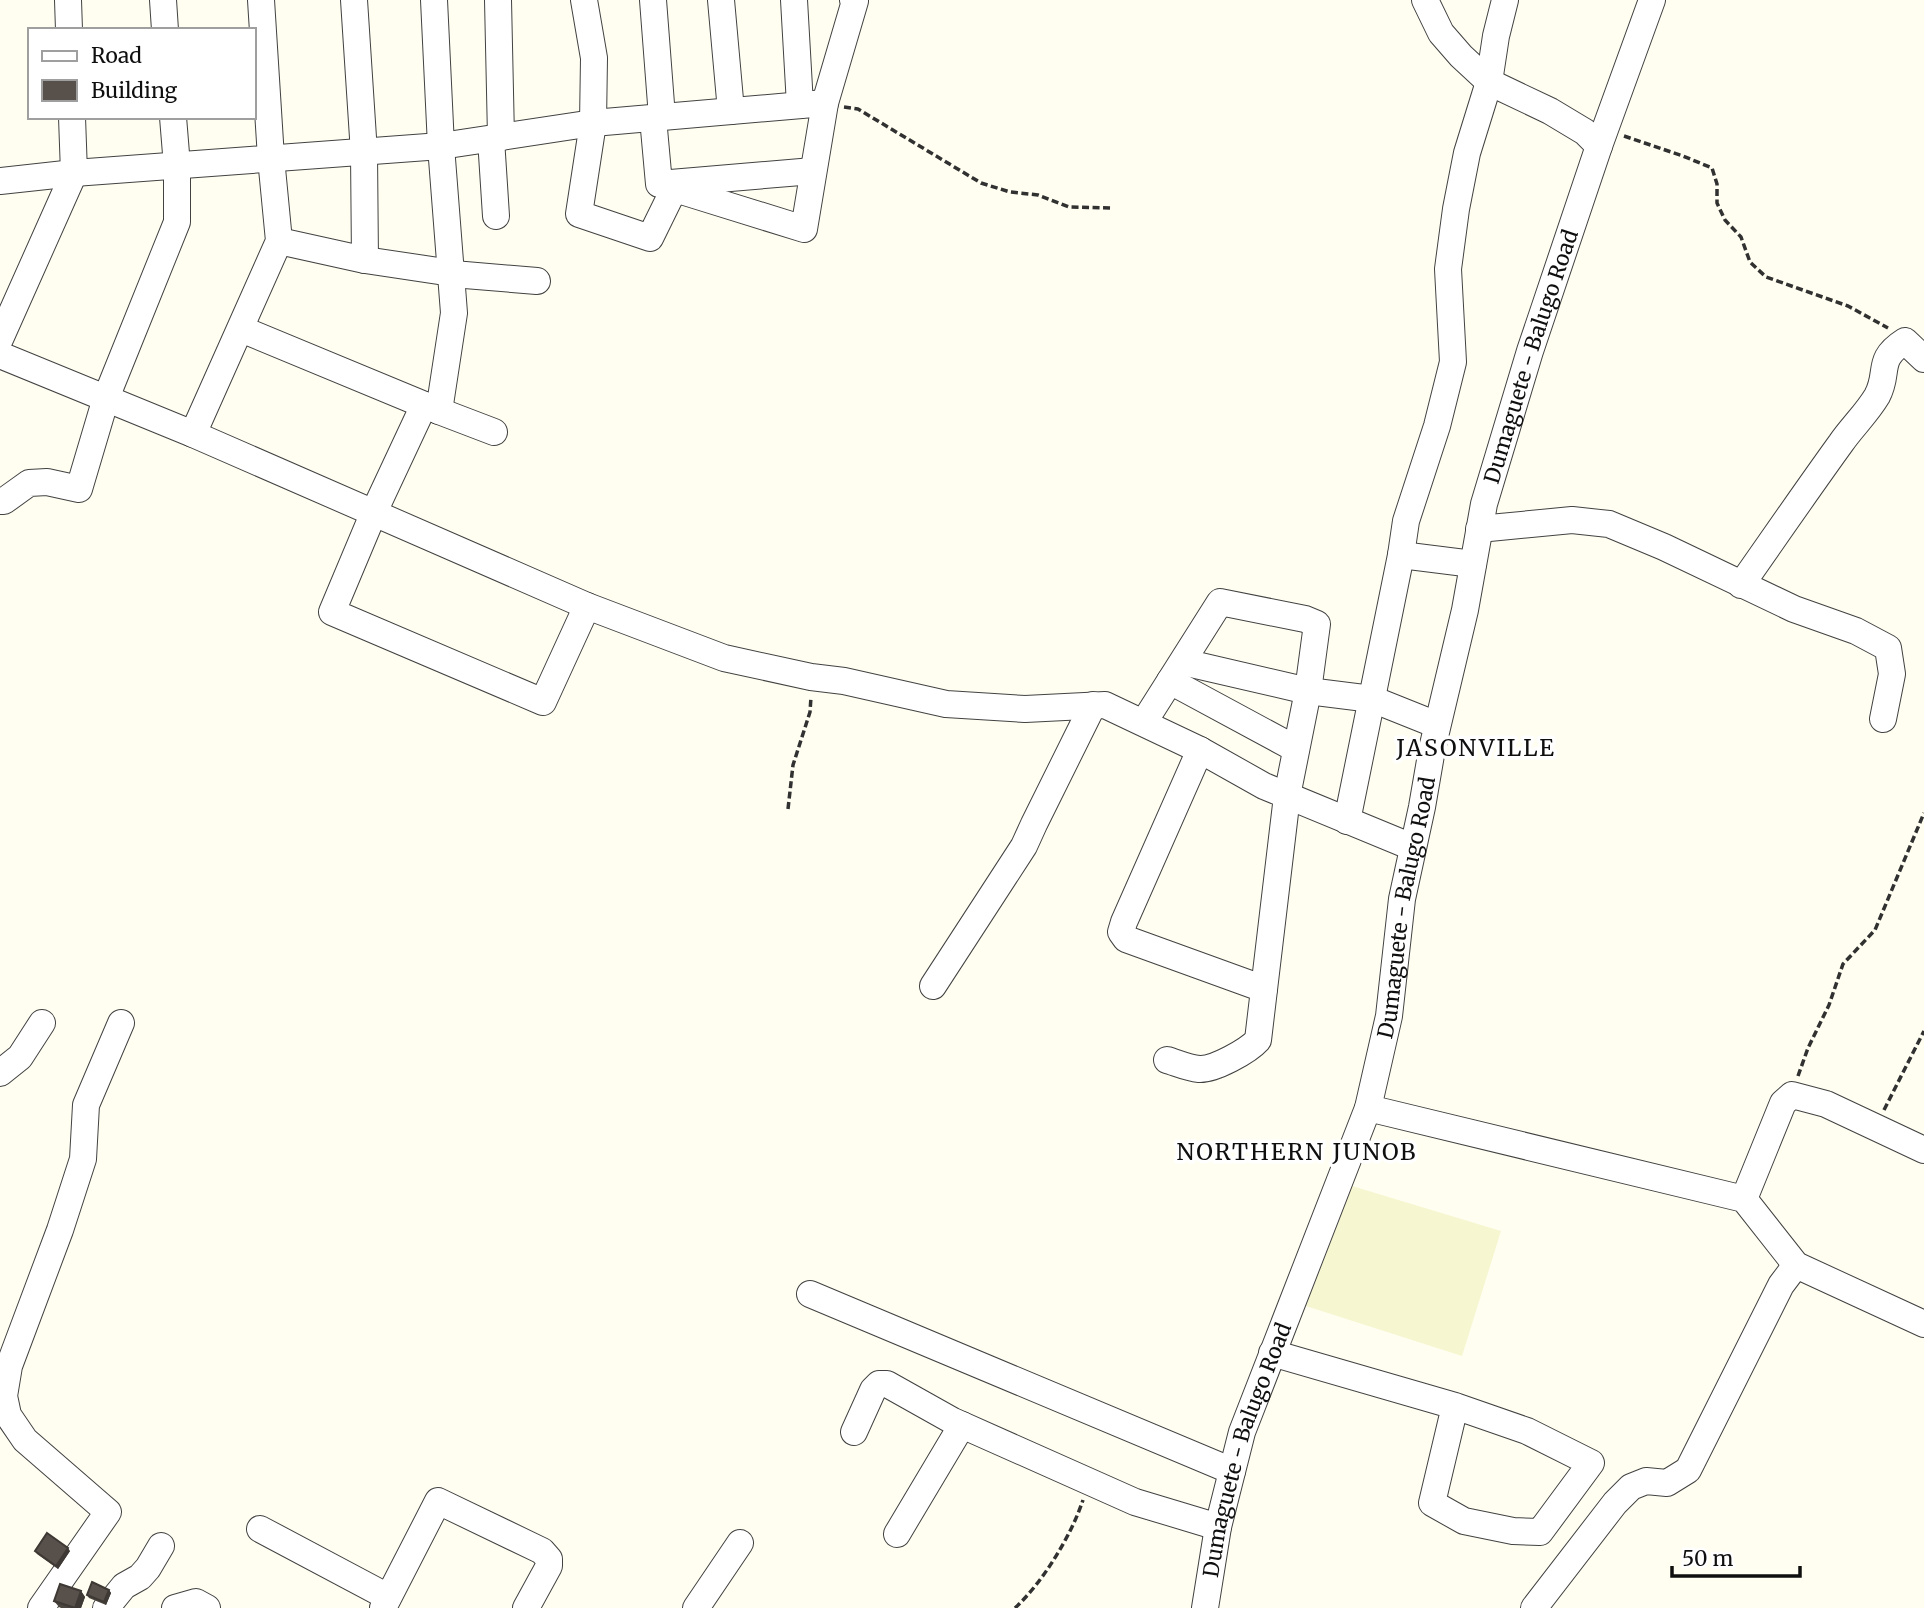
<svg xmlns="http://www.w3.org/2000/svg" width="1924" height="1608" viewBox="0 0 1924 1608" font-family="Merriweather,serif">
  <style>
    .farmland { fill: #f6f6d0 }
    .lines { fill: none; stroke-linecap: round; stroke-linejoin: round }
    .minor-casing { stroke: #424242; stroke-width: 28 }
    .path { stroke: #313131; stroke-width: 3.5; stroke-dasharray: 7 3.5; stroke-linecap: butt }
    .minor { stroke: #fff; stroke-width: 26 }
    .wall { fill: #4c4640 }
    .shaded-wall { fill: #3e3934 }
    .building { fill: #58514b; stroke: #3e3934; stroke-width: 2 }
    .labels { text-anchor: middle; dominant-baseline: central; stroke-width: 7; stroke-linejoin: round; paint-order: stroke }
    .street-label { font-size: 21px; fill: #0f0f0f; stroke: #fff }
    .neighbourhood-label { font-size: 23px; letter-spacing: 2px; fill: #0f0f0f; stroke: #fff }
  </style>
  <rect width="100%" height="100%" fill="#fffef1"/>
  <path class="farmland" d="M1352,1186L1501,1231L1462,1356L1306,1306Z"/>
  <g class="lines">
    <defs>
      <g id="minor">
        <path d="M68,0L69,30"/>
        <path d="M163,0L165,30"/>
        <path d="M354,0L364,153L365,260"/>
        <path d="M434,0L441,146L454,313L439,411"/>
        <path d="M498,0L501,137"/>
        <path d="M584,0L594,58L593,123L579,214L650,238L677,183"/>
        <path d="M653,0L662,117"/>
        <path d="M721,0L731,111"/>
        <path d="M794,0L800,105"/>
        <path d="M1425,0L1441,33L1461,56L1489,82L1550,111L1585,132L1599,146"/>
        <path d="M653,118L659,184L813,171"/>
        <path d="M491,139L496,216"/>
        <path d="M0,181L74,173L441,146L593,123L825,103"/>
        <path d="M675,189L804,229L825,103L855,1L853,0"/>
        <path d="M279,241L365,260L465,275L537,281"/>
        <path d="M241,329L439,411L494,432"/>
        <path d="M0,339L74,173L72,117"/>
        <path d="M0,355L193,434L587,606L724,658L811,677L844,681L946,704L1025,709L1105,705L1200,750L1264,786L1412,847"/>
        <path d="M424,405L374,512L332,612L543,702L587,606"/>
        <path d="M193,434L279,241L271,158L261,0"/>
        <path d="M0,501H4L29,483L47,482L79,489L106,398L177,222V166L173,117"/>
        <path d="M1479,529L1572,520L1609,524L1664,547L1794,609L1856,631L1888,648L1892,674L1883,719"/>
        <path d="M1401,555L1473,564"/>
        <path d="M1741,585C1774,538 1807,490 1841,443C1852,427 1867,413 1877,396C1890,372 1875,360 1905,341L1924,359"/>
        <path d="M1183,662L1308,691L1372,699L1437,725"/>
        <path d="M1170,681L1296,749"/>
        <path d="M1144,722L1220,602L1305,619L1317,624L1308,691L1287,796L1258,1040C1248,1051 1214,1070 1199,1069C1188,1068 1177,1063 1167,1060"/>
        <path d="M1200,750L1124,922L1121,932L1126,939L1264,989"/>
        <path d="M1347,821L1401,555L1406,521L1437,426L1453,362L1448,269L1456,209L1467,153L1489,82L1496,36L1505,0"/>
        <path d="M933,986L1024,846L1034,824L1093,705"/>
        <path d="M0,1073L20,1057L42,1023"/>
        <path d="M1368,1108L1744,1199L1796,1265L1924,1324"/>
        <path d="M1744,1199L1783,1103L1792,1095L1826,1104L1924,1150"/>
        <path d="M810,1294L1232,1471"/>
        <path d="M1272,1353L1455,1406L1527,1431L1591,1463L1540,1532L1513,1531L1464,1521L1432,1503L1455,1406"/>
        <path d="M854,1432L873,1390L879,1384H887L953,1421L1135,1502L1218,1527"/>
        <path d="M260,1529L388,1597"/>
        <path d="M897,1534L962,1425"/>
        <path d="M41,1608L108,1512L25,1440L8,1415L4,1396L9,1366L60,1230L83,1159L86,1105L121,1023"/>
        <path d="M106,1608L124,1586L140,1577L148,1568L161,1546"/>
        <path d="M175,1608L196,1602L207,1608"/>
        <path d="M383,1608L438,1501L542,1551L549,1559V1566L526,1608"/>
        <path d="M696,1608L740,1543"/>
        <path id="s1" d="M1205,1608L1218,1527L1242,1432L1368,1108L1389,1016L1402,899L1422,807L1432,749L1465,610L1484,504L1530,351L1599,146L1652,0"/>
        <path d="M1534,1608L1615,1503L1631,1487L1646,1481L1667,1483L1688,1470L1781,1285L1796,1265"/>
      </g>
    </defs>
    <use href="#minor" class="minor-casing"/>
    <path class="path" d="M844,107L858,109L981,183L1010,192L1038,195L1069,207L1111,208
      M1624,136L1683,156L1712,168L1717,184V203L1725,220L1741,237L1750,262L1766,277L1848,306L1888,328
      M788,809L793,765L810,712L811,697
      M1798,1076L1808,1048L1829,1005L1843,964L1875,930L1924,813
      M1884,1110L1924,1031
      M1015,1608C1043,1582 1071,1536 1083,1500"/>
    <use href="#minor" class="minor"/>
  </g>
  <path class="wall" d="M35,1551H70L58,1569L37,1554Z
    M109,1590L111,1593L106,1605L89,1598L87,1595Z
    M81,1591L85,1597L81,1608H61L59,1607L54,1601Z"/>
  <path class="shaded-wall" d="M68,1548L70,1551L58,1569L56,1566Z
    M109,1590L111,1593L106,1605L104,1602Z
    M81,1591L85,1597L81,1608H75Z"/>
  <path class="building" d="M47,1533L68,1548L56,1566L35,1551Z
    M92,1582L109,1590L104,1602L87,1595Z
    M60,1584L81,1591L75,1608L54,1601Z"/>
  <g class="labels">
    <g class="street-label">
      <text stroke="none"><textPath href="#s1" startOffset="1298">Dumaguete - Balugo Road</textPath></text>
      <text stroke="none"><textPath href="#s1" startOffset="732">Dumaguete - Balugo Road</textPath></text>
      <text stroke="none"><textPath href="#s1" startOffset="164">Dumaguete - Balugo Road</textPath></text>
    </g>
    <g class="neighbourhood-label">
      <text x="1476" y="747">JASONVILLE</text>
      <text x="1297" y="1151">NORTHERN JUNOB</text>
    </g>
  </g>
  <rect x="28" y="28" width="228" height="91" fill="#ffffff" stroke="#9f9f9f" stroke-width="2"/>
  <rect x="42" y="51" width="35" height="10" fill="#ffffff" stroke="#9f9f9f" stroke-width="2"/>
  <text x="91" y="63" font-size="21" fill="#0f0f0f">Road</text>
  <rect x="42" y="80" width="35" height="21" fill="#58514b" stroke="#9f9f9f" stroke-width="2"/>
  <text x="91" y="98" font-size="21" fill="#0f0f0f">Building</text>
  <path d="M1672 1566v10h128v-10" fill="none" stroke="#0f0f0f" stroke-width="3.5"/>
  <text x="1682" y="1566" font-size="21" fill="#0f0f0f" stroke="#ffffff" stroke-width="5" paint-order="stroke">50 m</text>
</svg>
